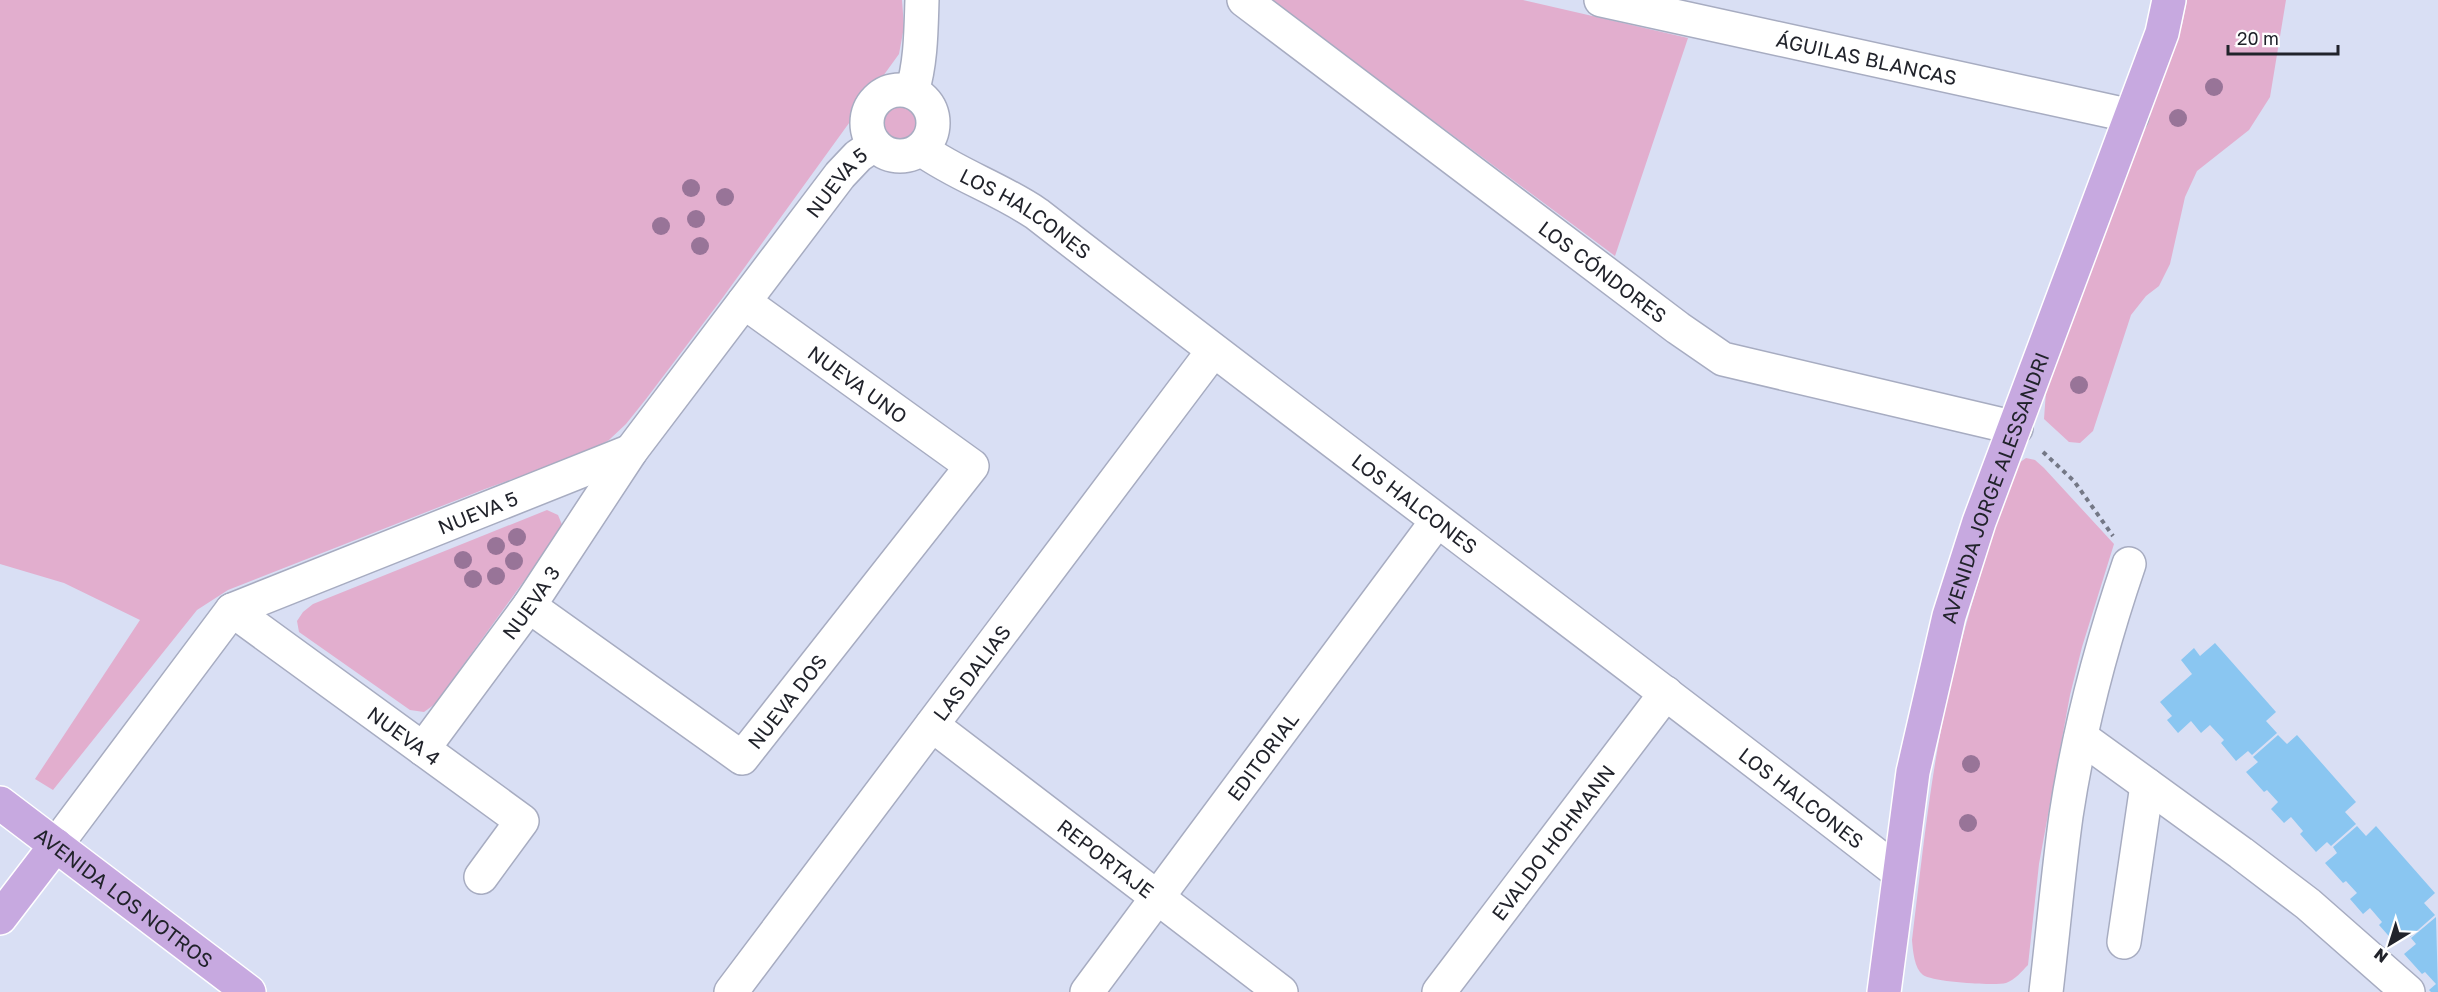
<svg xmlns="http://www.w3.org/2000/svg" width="2438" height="992" viewBox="0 0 2438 992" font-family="'Golos Text',sans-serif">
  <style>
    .green { fill: #e2aece }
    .building { fill: #8ac6f1 }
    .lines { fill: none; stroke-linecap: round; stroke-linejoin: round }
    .minor-casing { stroke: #a7acc1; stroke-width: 36 }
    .major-casing { stroke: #fff; stroke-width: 36 }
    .path { stroke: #747886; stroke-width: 4; stroke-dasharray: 4.5 4.5; stroke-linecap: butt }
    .minor { stroke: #fff; stroke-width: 33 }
    .major { stroke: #c7a9e0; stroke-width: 33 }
    .tree { fill: #987498 }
    .labels { text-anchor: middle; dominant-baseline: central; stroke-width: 6; stroke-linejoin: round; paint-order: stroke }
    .street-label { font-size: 20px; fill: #21232b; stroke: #fff }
  </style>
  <rect width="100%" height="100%" fill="#d9dff4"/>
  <path class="green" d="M0,0H902L904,27L899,54L721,300L646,399L626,424L609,440L586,453L485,489L228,590L197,610L53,790L35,779L140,620L64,583L0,564Z
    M1271,0H1523L1688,38L1615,256Z
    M2187,0H2286L2270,97L2249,130L2197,171L2185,197L2170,264L2159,286L2146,296L2131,315L2093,431L2080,443L2069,442L2044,419L2046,391L2147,123L2182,25Z
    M880 123a20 20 0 1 1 40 0a20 20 0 1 1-40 0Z
    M2026,458L2035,460L2044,468L2114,544L2082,647L2070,695L2039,864L2028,965C2022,971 2015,980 2006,983C1994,986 1933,982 1923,975C1914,968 1913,951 1912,940C1922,859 1930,776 1948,696C1964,624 1988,552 2009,481L2016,465Z
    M547,510L558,515L563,527L435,704L424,712L410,710L299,632L297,621L303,612L313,604Z"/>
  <path class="building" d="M2215,643L2276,712L2266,721L2277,733L2252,755L2248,751L2236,761L2221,743L2224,740L2210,725L2201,733L2191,721L2178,733L2167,720L2172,716L2160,702L2192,674L2181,660L2194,648L2200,656Z
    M2278,735L2287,744L2297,735L2356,802L2345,812L2356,824L2331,846L2327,842L2316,852L2300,834L2303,831L2291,817L2284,823L2271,809L2278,802L2267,790L2264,792L2246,772L2258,762L2253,757Z
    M2357,826L2366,836L2376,826L2435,893L2424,903L2435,915L2410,937L2406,933L2395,943L2379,925L2382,922L2370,908L2363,914L2350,899L2357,893L2346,881L2343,883L2325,863L2337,853L2333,847Z
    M2436,917L2438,992H2431L2429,990L2436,984L2425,972L2422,974L2404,954L2416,944L2411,938Z"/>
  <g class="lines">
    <defs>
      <g id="minor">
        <path id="s1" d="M1244,0L1678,328L1723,359L2016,428"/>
        <path id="s2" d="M1601,0L2132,116"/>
        <circle cx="900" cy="123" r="33"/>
        <path d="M912,92C921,62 921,31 922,0"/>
        <path id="s3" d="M921,149C957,175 999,188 1037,214C1322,436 1613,650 1898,872"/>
        <path id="s4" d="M529,606L742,758L972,466L744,302"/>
        <path id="s5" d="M232,610L522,821L481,877"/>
        <path id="s6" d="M932,725L1281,992"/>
        <path d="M2081,737L2241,853L2308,904L2408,992"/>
        <path id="s7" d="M423,749L529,606L631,451L840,175L858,156L874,145"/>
        <path id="s8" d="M56,845L232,610L631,451"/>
        <path d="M2124,942L2147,785"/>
        <path id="s9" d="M731,992L1213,351"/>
        <path id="s10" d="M1087,992L1437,521"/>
        <path id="s11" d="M1439,992L1666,693"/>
        <path d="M2046,992C2053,933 2058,874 2066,816C2079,730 2101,646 2129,564"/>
      </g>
      <g id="major">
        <path id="s12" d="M0,803L249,992"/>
        <path d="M0,918L56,845"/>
        <path id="s13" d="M1884,992L1913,772L1949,616L1979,522L2162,33L2169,0"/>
      </g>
    </defs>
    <use href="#minor" class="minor-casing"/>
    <use href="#major" class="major-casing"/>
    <path class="path" d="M2043,452L2074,481L2113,536"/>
    <use href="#minor" class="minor"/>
    <use href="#major" class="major"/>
  </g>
  <g class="tree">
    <circle cx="2214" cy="87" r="9"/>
    <circle cx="2178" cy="118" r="9"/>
    <circle cx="691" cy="188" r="9"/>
    <circle cx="725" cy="197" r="9"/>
    <circle cx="696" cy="219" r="9"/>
    <circle cx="661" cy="226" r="9"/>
    <circle cx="700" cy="246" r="9"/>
    <circle cx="2079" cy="385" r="9"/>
    <circle cx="517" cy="537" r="9"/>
    <circle cx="496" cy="546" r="9"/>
    <circle cx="463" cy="560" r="9"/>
    <circle cx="514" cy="561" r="9"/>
    <circle cx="496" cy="576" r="9"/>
    <circle cx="473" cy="579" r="9"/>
    <circle cx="1971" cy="764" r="9"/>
    <circle cx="1968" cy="823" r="9"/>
  </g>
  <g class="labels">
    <g class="street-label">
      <text stroke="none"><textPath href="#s2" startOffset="272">ÁGUILAS BLANCAS</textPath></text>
      <text stroke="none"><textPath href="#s7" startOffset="702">NUEVA 5</textPath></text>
      <text stroke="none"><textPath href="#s3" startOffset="123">LOS HALCONES</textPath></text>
      <text stroke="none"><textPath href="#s1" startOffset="450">LOS CÓNDORES</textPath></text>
      <text transform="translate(858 384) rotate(36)">NUEVA UNO</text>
      <text stroke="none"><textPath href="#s13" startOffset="518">AVENIDA JORGE ALESSANDRI</textPath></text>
      <text stroke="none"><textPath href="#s3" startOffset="609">LOS HALCONES</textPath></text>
      <text stroke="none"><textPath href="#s8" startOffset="558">NUEVA 5</textPath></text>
      <text stroke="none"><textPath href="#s7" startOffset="182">NUEVA 3</textPath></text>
      <text stroke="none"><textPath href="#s9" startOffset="400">LAS DALIAS</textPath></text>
      <text stroke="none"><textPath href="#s4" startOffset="334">NUEVA DOS</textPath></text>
      <text stroke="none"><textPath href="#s5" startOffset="213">NUEVA 4</textPath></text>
      <text stroke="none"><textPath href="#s10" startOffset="294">EDITORIAL</textPath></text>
      <text stroke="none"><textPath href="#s3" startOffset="1095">LOS HALCONES</textPath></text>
      <text stroke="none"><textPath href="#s11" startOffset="188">EVALDO HOHMANN</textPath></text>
      <text stroke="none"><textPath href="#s6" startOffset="219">REPORTAJE</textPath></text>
      <text stroke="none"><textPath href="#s12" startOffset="156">AVENIDA LOS NOTROS</textPath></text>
    </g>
  </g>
  <g transform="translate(2390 944) rotate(218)" stroke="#ffffff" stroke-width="4.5" paint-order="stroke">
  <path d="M0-4.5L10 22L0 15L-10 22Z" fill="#21232b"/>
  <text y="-9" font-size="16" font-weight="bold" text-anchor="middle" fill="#21232b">N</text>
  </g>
  <path d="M2228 45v9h110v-9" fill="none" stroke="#21232b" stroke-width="3"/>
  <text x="2237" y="45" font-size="18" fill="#21232b" stroke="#ffffff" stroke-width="4.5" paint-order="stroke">20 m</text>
</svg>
